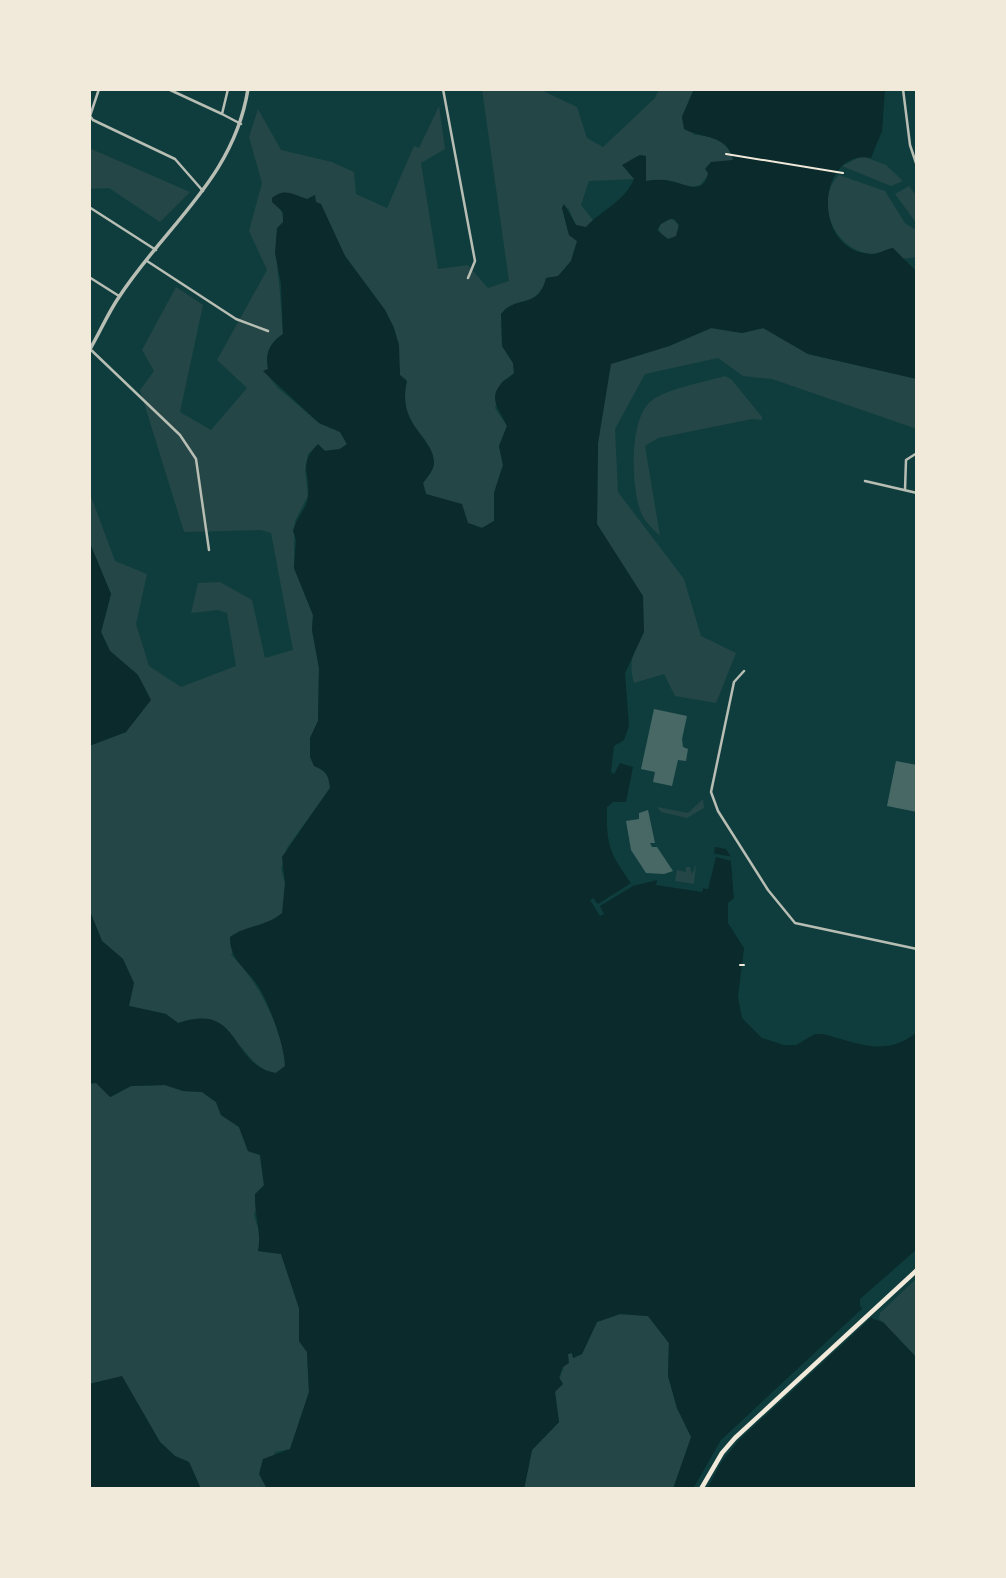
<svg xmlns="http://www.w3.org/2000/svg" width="1006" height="1578" viewBox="0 0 1006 1578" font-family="'Libre Baskerville',serif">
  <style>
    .green { fill: #244646 }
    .water { fill: #0a2a2b; fill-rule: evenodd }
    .pier { fill: #0f3d3e }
    .building { fill: #486865 }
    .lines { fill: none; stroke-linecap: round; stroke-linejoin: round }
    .path { stroke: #f1e9da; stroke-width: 2 }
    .minor { stroke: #b8beb3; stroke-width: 2.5 }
    .tertiary { stroke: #b8beb3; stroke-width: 3.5 }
    .secondary { stroke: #f1e9da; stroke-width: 4.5 }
  </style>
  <rect width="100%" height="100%" fill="#0f3d3e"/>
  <path class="green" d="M482,89H539L577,107L587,138L603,147L655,98L659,89H694L682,117L694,135C712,135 729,142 733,160L719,163L700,185L690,187L666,180L646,181V169L640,155L629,161L635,179L589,181L581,205L593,220L586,228L576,225L568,208L562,207L569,235L578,241L571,261L558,277L546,278C541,300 524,302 505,309L502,346L513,363L514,373L501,383L495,408L507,426L499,446L503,465L494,493V521L482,528L468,523L438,498L426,494L423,483C427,478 434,469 434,463C434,436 396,426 407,381L400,375L394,328L385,310L345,256L321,205L298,196L278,205C292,225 274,253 278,275C281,295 281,314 283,334C270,343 265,352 268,369L264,371L278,388L319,423L340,432L347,444L340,449L325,451L318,445L308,454L305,470L308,496L295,521L294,547V568L313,615L312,630L319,668L318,721L310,738L314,766C326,771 329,775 330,788L287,848L281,869L285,883L283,913L272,922L247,930L231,955C257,979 284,1031 285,1066L276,1073C255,1070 252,1057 238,1044C226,1033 203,1027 188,1020L178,1024L166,1014L129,1006L123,959L102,941L89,909V746L126,732L138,675L110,651L101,632L111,594L89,541V491L115,561L147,574L136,624L149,666L181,687L236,666L227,613L218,610L191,613L198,583L220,582L252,600L265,658L293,650L271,533L261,530L184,532L140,390L154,371L142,350L176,287L203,305L180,412L211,430L247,388L217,360L267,270L249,231L262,183L249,137L258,109L281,150L332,162L354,172L356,194L387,208L414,146L419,148L439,106L445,149L421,163L438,269L468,265L488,288L509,281Z
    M89,148L190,192L160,222L109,188L89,189Z
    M862,156L886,165L903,181L891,186L842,166Z
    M839,175L885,191L905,223L917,231V257L901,259L893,248C886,250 879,254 872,254C835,251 812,202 839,175Z
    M909,186L917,197V224L895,194Z
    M659 229a10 10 0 1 1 20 0a10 10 0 1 1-20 0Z
    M712,328L742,333L764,328L808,354L917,379V429L772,379L743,376L718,358L645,374L615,429L618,492L684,579L701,636L736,653L716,703L675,696L664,674L634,683C628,662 633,651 644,632L597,524L598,443L610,364L669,346Z
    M725,376L731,379L762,417V420L752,419L658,438L645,446L660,536C654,530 646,523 642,515C631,490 629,425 648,404C661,389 706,382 725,376Z
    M703,799L704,808L687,818L661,812L657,807L688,813Z
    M696,865L694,884L675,881L677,870L686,872V867H690L692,874Z
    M96,1082L111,1097L131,1086L165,1085L183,1091L202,1092L216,1102L221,1115L239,1127L248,1151L260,1155L264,1185L254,1215L261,1238L258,1251L281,1254L299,1308V1341L307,1352L309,1392L290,1449L275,1452L267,1489H201L189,1462L175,1456L160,1442L122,1377L89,1384V1084Z
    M917,1278V1358L879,1319L880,1313Z
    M620,1314L648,1316L669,1343L668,1376L677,1408L692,1437L673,1489H524L532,1450L559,1422L555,1392L568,1354L572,1353L573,1358L582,1354L597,1322Z"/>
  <path class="water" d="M694,89H885L882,131L871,158C817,148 810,252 872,254C879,254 886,249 893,248L917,272V379L808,354L763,328L742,333L711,328L669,346L611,364L598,443L597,524L643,596L644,632L625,673L629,726L624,740L614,746L611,772L614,774L620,763L633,767L626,802H613L607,807C606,847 610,853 633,886L657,880V884L702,892L703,888L708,889L715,847L726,849L731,857L734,898L728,903V923L744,948L738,997L742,1018L762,1038L784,1045H796L815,1034H823C858,1043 886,1058 917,1032V1249L860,1299V1306L873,1319L883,1322L917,1358V1489H673L691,1437L677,1408L668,1376L669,1343L648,1316L620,1314L597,1322L582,1354L573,1358L572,1353L568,1354L569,1363L563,1367L559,1377L563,1384L555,1392L559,1422L532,1450L524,1489H267L259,1474L263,1459L290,1449L309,1392L307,1352L299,1341V1308L281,1254L258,1251C262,1233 254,1214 255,1194L264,1185L260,1155L248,1151L239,1127L221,1115L216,1102L202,1092L183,1091L165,1085L131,1086L110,1097L96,1083L89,1084V909L102,941L123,959L134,983L129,1006L166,1014L178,1023C243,1001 228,1065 276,1073L285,1066C285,1047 268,999 256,983C244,966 230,960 230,937C245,925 266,927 282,913L285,883L282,857L330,788C329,775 326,771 314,766L310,757V738L318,721L319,668L312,630L313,615L294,568L296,540L293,531C296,518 307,509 308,496C311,472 297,466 318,444L325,451L340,449L347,444L340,432L319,423L263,371L268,369C265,352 270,343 283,334L281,284L275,253L277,228L283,222V212L272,202V198C285,188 291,194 307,199L315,195L316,202L321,204L345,256L385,310L394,328L399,345L400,375L407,381C396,426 434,436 434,463C434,469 427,478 423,483L426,494L462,504L468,523L482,528L494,521V493L503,465L499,446L507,426C501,412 487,399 501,384C504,379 510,378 514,373L513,363L502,346L501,314C516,294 539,310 546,278L558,276L571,261L577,241L569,235L562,208L564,204L576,225L586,227C603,209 624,202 634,179L622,165L640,155L646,156V181C654,180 662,179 670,181C683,182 703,198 708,173L705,169L711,162L733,160C728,134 702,139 684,129L682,117ZM670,219H674L679,225L676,236L668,239L657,230L661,224Z
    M89,541L111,594L101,632L110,651L138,675L151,700L126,732L89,746Z
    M122,1376L160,1442L175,1456L189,1462L201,1489H89V1384Z"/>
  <path class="pier" d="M711,853L734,857L737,898H734L731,861L716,857L708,889L703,888L702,892L656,885L657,880L703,887Z
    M631,883L633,886L600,906L604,914L600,916L590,900L593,898L598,904Z
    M865,1306L874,1315L740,1439L722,1461L707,1489H693L721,1440Z"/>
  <path class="building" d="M654,709L687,716L682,739L683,747L688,749L686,761L678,760L672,786L653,782L655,772L641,769Z
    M896,761L917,765V812L887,806Z
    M648,810L655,843H650L652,847H657L673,871L664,874L646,873L631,850L626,821L639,819V813Z"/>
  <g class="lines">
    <path class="path" d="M726,154L843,173
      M740,965H744"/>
    <path class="minor" d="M99,89L90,116L93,120L175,159L203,191
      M168,89L222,114
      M228,89L222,114L241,124
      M443,89L475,261L468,278
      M903,89L910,145L917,166
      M89,207L156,250
      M147,261L236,319L268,331
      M89,277L119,296
      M89,348L180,435L196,459L209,550
      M865,481L917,493
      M905,490L906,460L917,453
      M744,671L734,682L711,792L718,811L768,890L795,923L917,949"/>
    <path class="tertiary" d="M90,349C100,332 108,313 119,297C166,225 234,178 248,89"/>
    <path class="secondary" d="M701,1489L722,1453L735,1438L917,1270"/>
  </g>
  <rect width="1006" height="1578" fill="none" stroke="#f1e9da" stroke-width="182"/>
</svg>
